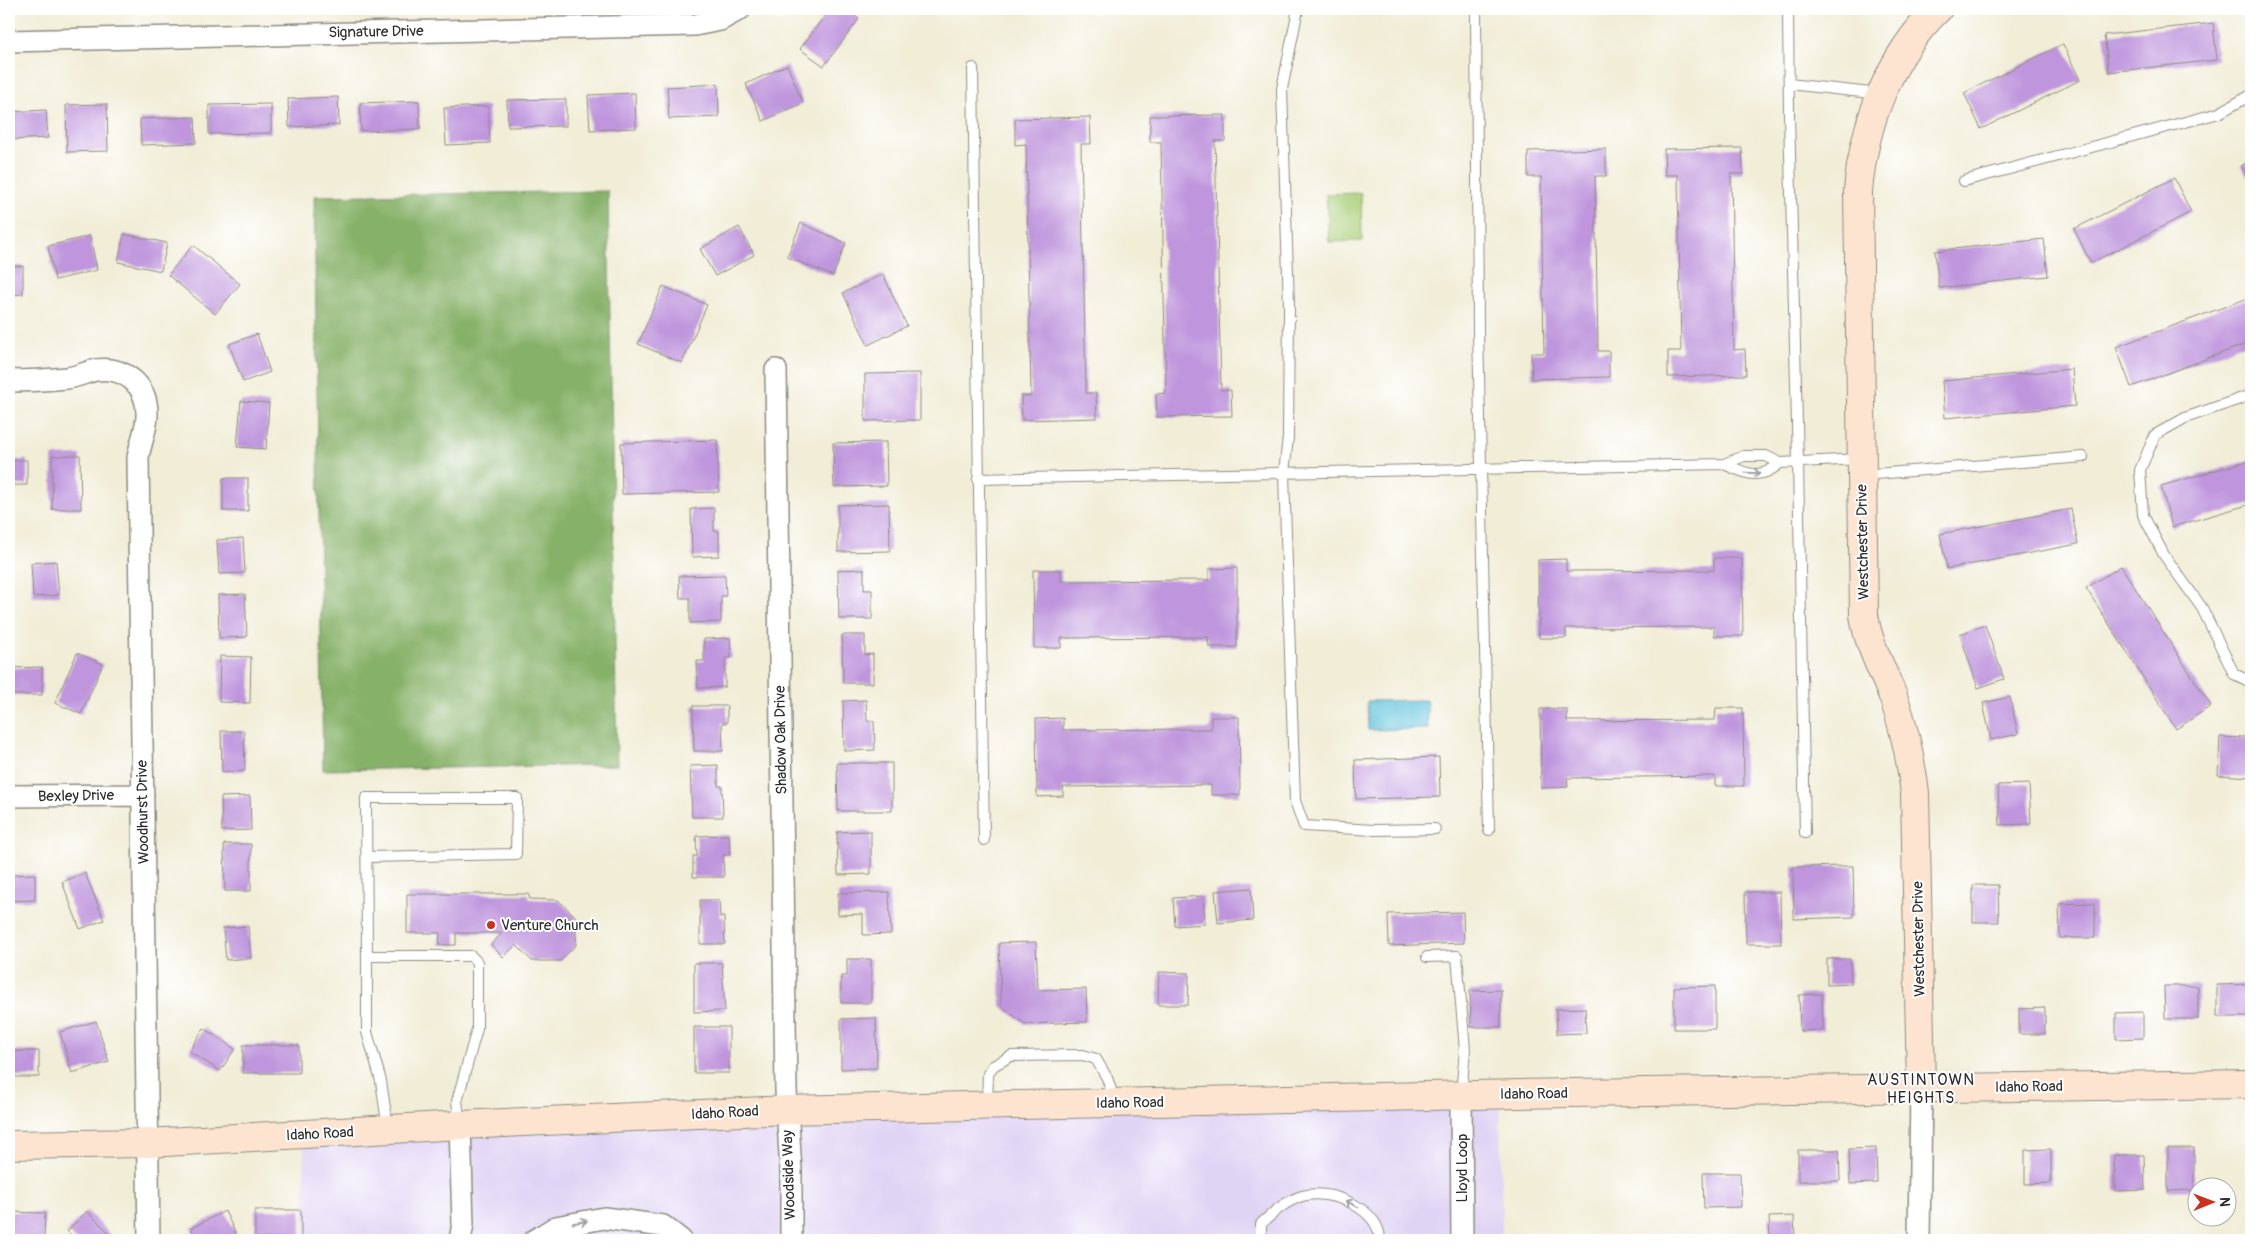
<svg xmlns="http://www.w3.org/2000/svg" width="2260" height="1249" viewBox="0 0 2260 1249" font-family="Pangolin,sans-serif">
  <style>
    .built { fill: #e0d4f4 }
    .green { fill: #a9ce77; stroke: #6a7c51 }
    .forest { fill: #86b168; stroke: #586e4a }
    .water { fill: #5ec3dc; stroke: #447784 }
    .building { fill: #bf96dd }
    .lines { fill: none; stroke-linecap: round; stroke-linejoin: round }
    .lane-casing { stroke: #8e8c81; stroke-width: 12 }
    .street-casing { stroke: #8e8c81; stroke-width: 24 }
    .secondary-casing { stroke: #8e8c81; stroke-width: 30 }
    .lane { stroke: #fff; stroke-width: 10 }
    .street { stroke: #fff; stroke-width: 21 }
    .secondary { stroke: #fde4d1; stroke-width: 28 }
    .oneway { stroke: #a0a0a0 }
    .poi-dot { fill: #c8321e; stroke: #fff; stroke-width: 2 }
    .labels { text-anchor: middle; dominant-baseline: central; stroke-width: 4; stroke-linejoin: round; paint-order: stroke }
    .street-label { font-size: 15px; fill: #2b2b2b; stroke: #fff }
    .poi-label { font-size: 15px; fill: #2b2b2b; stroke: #fff; text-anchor: start }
    .neighbourhood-label { font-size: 16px; letter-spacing: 1px; fill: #2b2b2b; stroke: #fff }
  </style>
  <rect width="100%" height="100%" fill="#fff"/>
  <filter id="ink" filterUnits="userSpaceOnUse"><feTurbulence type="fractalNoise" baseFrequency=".02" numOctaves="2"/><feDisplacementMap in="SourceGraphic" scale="10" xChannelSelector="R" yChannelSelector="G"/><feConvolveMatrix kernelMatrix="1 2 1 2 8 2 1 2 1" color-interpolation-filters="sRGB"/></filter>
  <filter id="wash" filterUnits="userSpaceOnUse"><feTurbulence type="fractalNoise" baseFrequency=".0096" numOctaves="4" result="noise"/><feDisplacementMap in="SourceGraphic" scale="20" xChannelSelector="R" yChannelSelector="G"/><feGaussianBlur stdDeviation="1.12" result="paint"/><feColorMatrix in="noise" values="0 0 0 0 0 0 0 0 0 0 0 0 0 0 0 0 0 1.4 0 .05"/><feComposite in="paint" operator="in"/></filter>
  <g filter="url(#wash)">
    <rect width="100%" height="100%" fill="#f1edd7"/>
    <path class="built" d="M1500,1095L1502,1240H305L304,1135Z"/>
    <path class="green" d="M1361,193L1362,241L1329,242L1326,194Z"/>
    <path class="forest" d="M608,191L617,765L323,770L314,196Z"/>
    <path class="water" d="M1427,700L1428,729L1368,730L1367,701Z"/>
    <g id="blocks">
      <path class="building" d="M830,9H845L859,19L824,66L800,49Z
        M2213,23L2217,60L2109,72L2104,35Z
        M2063,44L2080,80L1981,129L1964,93Z
        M787,65L803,103L763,121L746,84Z
        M718,84L719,117L669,119L667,87Z
        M635,93L636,128L590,130L588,95Z
        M338,97L339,125L289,127L288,99Z
        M566,99V126L508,127L507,100Z
        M419,101L420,129L361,131L360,103Z
        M107,104L108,151L67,152L66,105Z
        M271,104V133L209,134V105Z
        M488,106L490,143L446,145L444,108Z
        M46,110L48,138L9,140V112Z
        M1225,115V141H1215L1221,390H1231L1232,416L1157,417L1156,394L1166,393L1161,142H1150V116Z
        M195,117L196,143L141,145L140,119Z
        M1090,117L1091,144H1081L1086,393H1096L1097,418L1022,420L1021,396H1031L1026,144L1015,145V119Z
        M1742,148L1743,174H1731L1734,350L1745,349L1746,375L1668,377V351H1681L1678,175H1665L1664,149Z
        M1606,149V176H1595L1598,351H1609V377L1532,379L1531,353H1544L1541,177H1528V151Z
        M2251,160V183L2241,166Z
        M2174,178L2191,212L2091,263L2074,229Z
        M801,223L846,243L833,276L787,257Z
        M739,227L754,255L715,276L700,249Z
        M124,234L167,243L161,271L118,262Z
        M90,236L97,270L55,280L48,246Z
        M2044,239L2048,276L1939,288L1935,251Z
        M193,245L240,284L215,314L168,275Z
        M9,266H23V294L9,295Z
        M883,274L907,326L868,345L843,293Z
        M663,286L707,305L682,363L638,344Z
        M2251,297V342L2131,387L2116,347Z
        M257,334L270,372L243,382L229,344Z
        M2072,369L2075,406L1945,418L1942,381Z
        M920,373V420L865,421V374Z
        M241,401L269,403L266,449L237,447Z
        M717,440L719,492L622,494L621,443Z
        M886,442L887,486L834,487L833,443Z
        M80,455L81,509H52V456Z
        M9,460H27V485H9Z
        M2251,460V504L2172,527L2161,486Z
        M223,478H248V511H223Z
        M889,504L890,551L838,552V505Z
        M714,508V531H719V556L692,557L691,509Z
        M2071,509L2078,544L1947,569L1940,534Z
        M243,538L245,573L219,574L217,540Z
        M1714,558H1742L1743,636H1714V627L1566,628V638H1539L1538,560L1566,559V571L1714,570Z
        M56,561L59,595L33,597L31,563Z
        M2121,566L2211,706L2176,729L2086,588Z
        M1237,568V647H1209L1208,637L1061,638V648H1034L1033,570H1061V581L1209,580V569Z
        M864,569V590H872V619H839L838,570Z
        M725,575L726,596H721V622L690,623V598H680L679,576Z
        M245,594L247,637L219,638L218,595Z
        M1985,625L2004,679L1978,688L1960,634Z
        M842,635H865V655L873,654V683H843Z
        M730,638L731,658H725V687L698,688L697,661H704V639Z
        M77,653L103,664L81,714L55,703Z
        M220,656L251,657L250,703L219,702Z
        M42,667V695H9V668Z
        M2010,697L2018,734L1991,740L1983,703Z
        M866,700L867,721H874L875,750L844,751L843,701Z
        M693,706H727V723H722L723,751H694Z
        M1716,708H1743L1744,786H1715V776L1567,778L1568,787L1541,788L1540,709H1567V721L1715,720Z
        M1211,717H1239L1240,795H1211V785L1063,787V796L1037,797L1036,719L1063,718V730L1211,729Z
        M221,731H244L245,771L222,772Z
        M2220,737L2251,738V777L2218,775Z
        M1439,757L1440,797L1356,799L1355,760Z
        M837,763H892V811H838Z
        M718,765V786H722L723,817H692L690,766Z
        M2029,784L2031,824L2000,825L1998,785Z
        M250,796L251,830L222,831L221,797Z
        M871,831V874L838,875L837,832Z
        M729,835L730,855H723L724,877H693V856H697L696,836Z
        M224,844H251V891H225Z
        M1853,866L1854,917L1794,919L1793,867Z
        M85,873L104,920L80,929L62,882Z
        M35,874V900L9,901V875Z
        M1973,885H1998L1999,922H1973Z
        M1251,888L1253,920L1218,923L1215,891Z
        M889,892L891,934L863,935V914L838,915V893Z
        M1745,892H1780L1781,944H1746Z
        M407,894H528L530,899L558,900L576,917V945L560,961H532L516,945L503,957L491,945L502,933H456V945H439L440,933H407Z
        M1203,896L1205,924L1175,926L1173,898Z
        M700,900H719L720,917H724L725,944H700Z
        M2095,903V938H2060L2059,904Z
        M1463,912L1464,943L1389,946L1388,914Z
        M248,926L251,958L226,960L223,928Z
        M1036,942L1038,990L1086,989L1087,1022L1025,1024L1001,1006L999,943Z
        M847,959H871V1003H841V976H847Z
        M1827,959H1850L1851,984L1827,985Z
        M694,963H722L725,1011L694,1012Z
        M1159,972L1189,973L1188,1005H1158Z
        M2249,984L2250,1017H2217V985Z
        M1715,986V1029H1674V987Z
        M2164,986H2198V1019H2165Z
        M1501,990V1027H1471L1470,991Z
        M1822,994L1823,1030L1800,1031L1799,995Z
        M1585,1008L1586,1033L1557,1034L1556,1009Z
        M2045,1008V1034H2019V1009Z
        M2143,1012V1038L2116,1039V1013Z
        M876,1018L877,1068L841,1069V1019Z
        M96,1021L109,1062L72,1073L60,1032Z
        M694,1027H729V1073H694Z
        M204,1028L235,1049L220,1071L189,1051Z
        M243,1045H299V1073H243Z
        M9,1051H39V1077H9Z
        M1876,1148L1877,1183L1850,1184L1849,1149Z
        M2168,1148H2194V1190L2168,1191Z
        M2051,1149V1183L2025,1184V1150Z
        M1798,1150H1839L1840,1181H1798Z
        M2114,1155H2144L2145,1190L2115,1191Z
        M1703,1173H1740L1741,1207L1704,1208Z
        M255,1210H301V1238H255Z
        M87,1211L115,1239L114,1240H76L67,1231Z
        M225,1211L236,1234L224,1240H197L191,1228Z
        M9,1212L45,1213L44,1240H9Z
        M1794,1216L1795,1240H1770L1769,1217Z"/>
    </g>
  </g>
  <g filter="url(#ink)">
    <use href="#blocks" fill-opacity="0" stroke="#8e8c81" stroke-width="1"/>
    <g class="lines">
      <defs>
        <path id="lane" d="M1298,9L1282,89L1289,306L1288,437L1284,473L1285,505L1295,801L1304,826L1374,830L1435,829
          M1476,9L1478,329L1489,830
          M1788,9L1789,115L1798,462L1805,833
          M973,68L984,840
          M1789,84L1880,94
          M1964,181L2219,113L2251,95
          M2251,395L2185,418L2155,435L2140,470L2143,515L2164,555L2202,608L2234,674L2251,682
          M1724,464C1747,474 1760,481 1780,463
          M1863,475L2083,457
          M978,479L1724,464L1744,456H1766L1780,463L1861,459
          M367,857L516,854L517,798H366L367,956
          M1427,957L1457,956L1465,1050L1461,1095
          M987,1104L988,1074L993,1066L1011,1056L1083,1055L1096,1059L1107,1078L1115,1102
          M388,1129L381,1081L367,1032V956H471L477,962V1029L457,1101L460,1124
          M1261,1240V1224C1274,1212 1284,1202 1302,1196C1329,1188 1380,1208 1380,1240"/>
        <path id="street" d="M9,41L695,25L720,20L740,9
          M776,370L786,1090L791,1171V1240
          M9,381C28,381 47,380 67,378C77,377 86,372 96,370C124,366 147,385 147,413C148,425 140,444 138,458L149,1240
          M9,796L143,795
          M1461,1096L1462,1240
          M460,1125L463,1224L460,1240
          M535,1240L556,1227L604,1218L663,1226L681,1240
          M1919,1240L1921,1089"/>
        <path id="secondary" d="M1921,1089L1915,793C1911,761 1905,730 1894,699C1883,670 1868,645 1864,615L1858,191C1864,123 1889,57 1938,9
          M9,1145L148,1143L460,1125L787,1110L1568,1093L2251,1084"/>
      </defs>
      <use href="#lane" class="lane-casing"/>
      <use href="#street" class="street-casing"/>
      <use href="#secondary" class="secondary-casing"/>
      <use href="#lane" class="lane"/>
      <use href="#street" class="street"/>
      <use href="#secondary" class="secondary"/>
    </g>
    <defs><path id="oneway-shaft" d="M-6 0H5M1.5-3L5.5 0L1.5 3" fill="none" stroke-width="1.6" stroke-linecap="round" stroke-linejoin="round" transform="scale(1.25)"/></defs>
    <g class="oneway">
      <use href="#oneway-shaft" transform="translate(1753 473) rotate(2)"/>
      <use href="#oneway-shaft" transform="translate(1352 1204) rotate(-154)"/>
      <use href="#oneway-shaft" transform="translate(580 1222) rotate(-10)"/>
    </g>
  </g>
  <circle class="poi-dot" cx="491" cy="925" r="5"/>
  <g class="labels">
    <g class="street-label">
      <text transform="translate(376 32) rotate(-1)">Signature Drive</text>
      <text transform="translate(1863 542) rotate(-91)">Westchester Drive</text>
      <text transform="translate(781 740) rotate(-91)">Shadow Oak Drive</text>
      <text transform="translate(76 796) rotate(-1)">Bexley Drive</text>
      <text transform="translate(143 812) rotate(-91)">Woodhurst Drive</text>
      <text transform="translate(1919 939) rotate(-91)">Westchester Drive</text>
      <text transform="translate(2029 1087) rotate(-1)">Idaho Road</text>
      <text transform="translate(1534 1094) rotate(-1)">Idaho Road</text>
      <text transform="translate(1130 1103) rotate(-1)">Idaho Road</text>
      <text transform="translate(725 1113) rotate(-3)">Idaho Road</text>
      <text transform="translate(320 1134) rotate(-3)">Idaho Road</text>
      <text transform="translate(1462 1168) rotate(-90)">Lloyd Loop</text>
      <text transform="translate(789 1175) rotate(-92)">Woodside Way</text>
    </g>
    <g class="poi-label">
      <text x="501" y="925">Venture Church</text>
    </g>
    <g class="neighbourhood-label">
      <text x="1921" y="1080">AUSTINTOWN<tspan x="1921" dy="18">HEIGHTS</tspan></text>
    </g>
  </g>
  <rect width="2260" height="1249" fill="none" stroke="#fff" stroke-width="30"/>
  <g transform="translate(2212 1202) rotate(89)"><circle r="24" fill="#ffffff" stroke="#aaaaaa"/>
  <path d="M0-4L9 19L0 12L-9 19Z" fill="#c8321e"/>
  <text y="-8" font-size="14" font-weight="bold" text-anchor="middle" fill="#2b2b2b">N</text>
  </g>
</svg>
